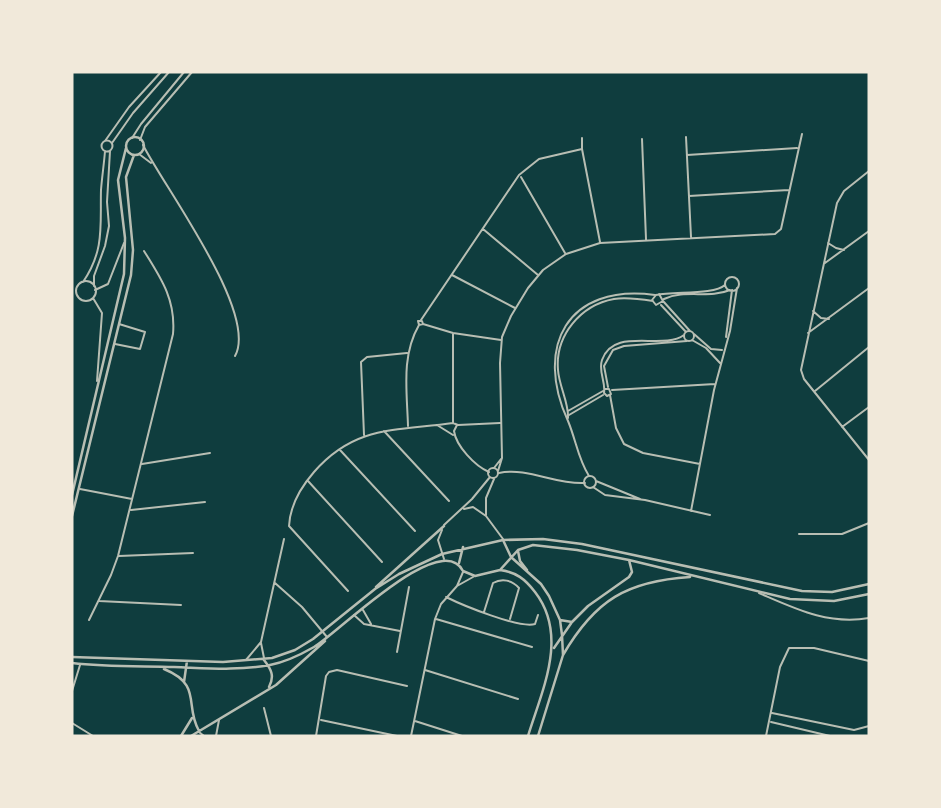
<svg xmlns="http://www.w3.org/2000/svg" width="941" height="808" viewBox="0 0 941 808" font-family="Helvetica,sans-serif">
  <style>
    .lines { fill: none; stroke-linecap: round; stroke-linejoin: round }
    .minor { stroke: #b8beb3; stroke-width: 2 }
    .tertiary { stroke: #b8beb3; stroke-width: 2.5 }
  </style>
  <rect width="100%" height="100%" fill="#0f3d3e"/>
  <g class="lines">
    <path class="minor" d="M686,137L691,237
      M132,138L141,124L184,72
      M582,138V149L600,242
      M642,139L646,239
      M140,140L145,127L192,72
      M101.5 146a5.5 5.5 0 1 1 11 0a5.5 5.5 0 1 1-11 0Z
      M105,141L129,107L161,72
      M112,143L133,113L169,72
      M143,145C164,187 259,313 235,356
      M139,154L151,163
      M687,155L797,148
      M869,171L844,191L837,203L801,370L804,379L869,460
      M521,177L565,253
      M689,196L789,190
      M483,229L538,275
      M828,243L836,248L844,250
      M825,263L869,231
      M452,275L515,308
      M725 284a7 7 0 1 1 14 0a7 7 0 1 1-14 0Z
      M76 291a10 10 0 1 1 20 0a10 10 0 1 1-20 0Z
      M83,282C105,250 100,225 101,190C102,177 104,164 105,151
      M94,286V276L105,246L109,226L107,202L110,151
      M95,290L108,284L124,243
      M659,294L663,301L656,305L652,300L656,295C674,291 714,295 725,285
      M93,298L102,313L97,381
      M664,299C685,289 709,299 730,290
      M663,301L690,331
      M661,305L686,332
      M813,311L821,318L829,319
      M421,320L519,175L539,159L582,149
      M418,321H422L423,324L419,325Z
      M423,324L453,333L501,340
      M684 336a5 5 0 1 1 10 0a5 5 0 1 1-10 0Z
      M453,333V423
      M808,333L869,288
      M694,334L711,349L722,350
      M726,337L732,290
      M692,340L706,348L720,363
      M115,344L140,349L145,332L119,324
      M608,387L604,366L613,350L624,346L687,341
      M605,389H609L611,394L607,396L604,393C606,382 598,371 602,360C614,326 662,351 684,335
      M612,390L715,384
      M815,391L869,347
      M610,395L616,428L624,444L643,453L700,464
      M568,411L603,391
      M569,415L603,395
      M568,418C569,403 559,386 558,370C555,335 581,305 614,299C627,297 640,299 653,301
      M437,425L453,435
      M457,425L454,431C456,446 475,466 489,472
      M408,426C407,391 401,356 419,325
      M842,427L869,407
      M384,431L449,501
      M364,435L361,362L367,357L407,353
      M340,450L415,531
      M142,464L210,453
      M488 473a5 5 0 1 1 10 0a5 5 0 1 1-10 0Z
      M494,468L501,459
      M498,471L502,458L500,363L502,337L511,316L528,288L543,270L566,254L600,243L775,234L781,229L802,134
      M499,473C528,467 556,485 585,483
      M589,476C578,459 576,440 568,421C534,347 567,283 655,295
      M584 482a6 6 0 1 1 12 0a6 6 0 1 1-12 0Z
      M308,481L382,562
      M596,481L640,499
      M593,487L605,495L645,500L710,515
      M80,489L132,499
      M464,509L473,507L486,516L503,539
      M131,510L205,502
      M691,511L714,390L730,331L737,288
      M486,515V498L494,479
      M444,525L472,499L490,477
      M442,530L438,540L444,559
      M799,534H842L869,523
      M119,556L193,553
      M463,572L457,586L473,577
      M275,583L302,607L327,637
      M348,591L289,526C290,506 301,487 314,472C355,425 396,431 453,423L458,425L500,423
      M759,593C796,609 828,625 869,618
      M446,597C462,605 520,629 535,624L538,615
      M99,601L181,605
      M363,610L371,624
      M484,612L493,583C502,578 512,580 519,588L510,619
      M354,615L364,624L400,631
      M436,619L532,647
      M89,620L111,575L118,556L173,334C176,300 161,278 144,251
      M261,643L264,658
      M397,652L409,587
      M246,660L261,642L284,539
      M425,670L518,699
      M72,691L80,665
      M264,708L271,736
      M772,713L854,730L869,726
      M321,720L397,736
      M415,721L462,736
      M771,722L830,736
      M72,723L93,736
      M199,732L204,736
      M216,736L219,720
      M316,736L326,676L329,672L337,670L407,686
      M411,736L435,619L441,604L457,586
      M766,736L780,667L789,648H814L869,661"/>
    <path class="tertiary" d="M126 146a9 9 0 1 1 18 0a9 9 0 1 1-18 0Z
      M72,495L124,274L125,238L118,180L126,148
      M72,516L131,275L133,250L126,177L134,155
      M503,540L511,557L541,584L549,596L560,620L562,635L563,655L538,736
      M518,551L520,561L527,570
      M459,563L463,547
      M500,570C516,572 525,579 535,592C569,636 542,690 528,736
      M376,587L444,526
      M560,620L572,622
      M554,648L572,622L588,606L629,577L632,572L629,560
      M563,655C595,600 627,581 690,577
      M72,657L223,662L272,658L295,650L313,639L375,589L399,574L442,554L503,540L543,539L582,544L802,591L832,592L869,584
      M264,660C271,669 275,676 269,687
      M72,663C105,667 140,666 174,667C205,668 238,671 270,665C286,662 300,655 314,647C338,633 441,528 463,571L475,576L500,570L518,550L533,545L577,550L629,560L790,599L834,601L869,594
      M164,669C203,685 184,705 199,731
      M184,682L187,661
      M181,736L192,718
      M191,736L276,685L325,641"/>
  </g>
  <rect width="941" height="808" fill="none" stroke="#f1e9da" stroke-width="147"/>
</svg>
